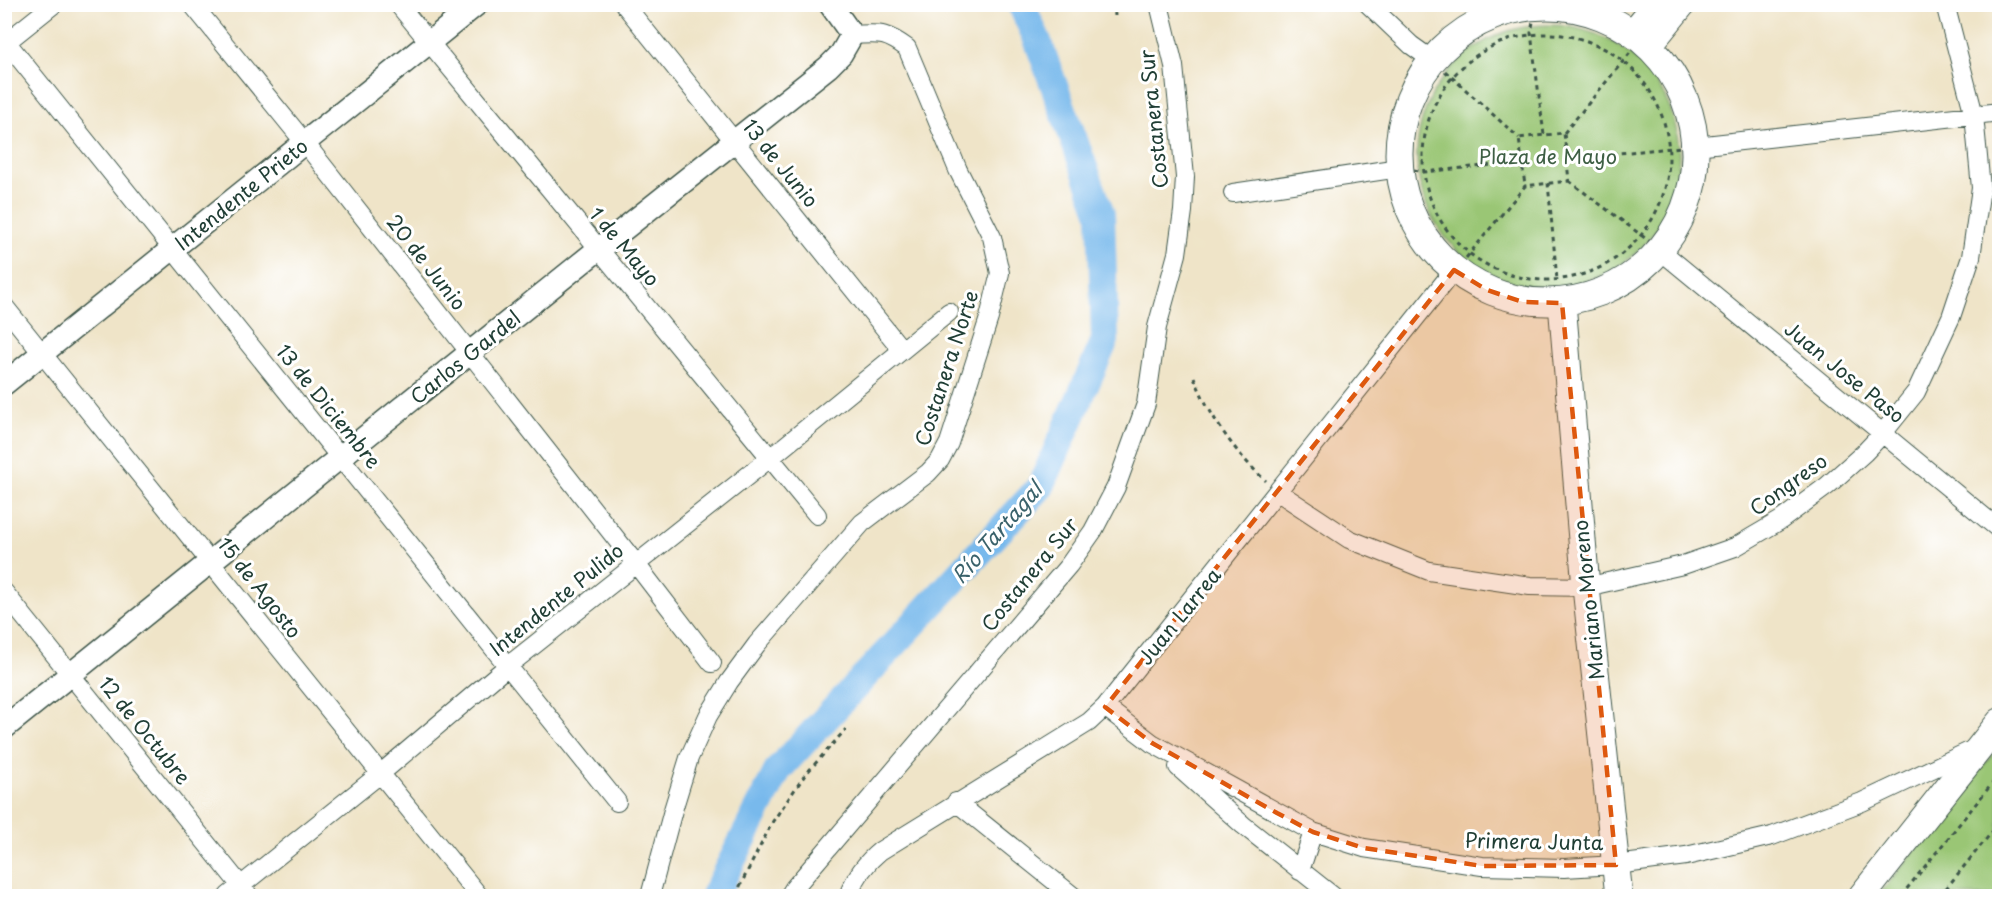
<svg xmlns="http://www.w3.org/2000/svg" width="2004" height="901" viewBox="0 0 2004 901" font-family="'Playpen Sans',sans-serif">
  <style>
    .green { fill: #9ac674; stroke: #5c8254; stroke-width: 1.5 }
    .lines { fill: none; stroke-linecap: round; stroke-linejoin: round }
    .river { stroke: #78b9ec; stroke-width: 28 }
    .minor-casing { stroke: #3e564a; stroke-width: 20 }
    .tertiary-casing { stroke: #3e564a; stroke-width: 25 }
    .secondary-casing { stroke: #3e564a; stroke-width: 29 }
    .path { stroke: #3e564a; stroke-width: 3; stroke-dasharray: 4.5 4.5; stroke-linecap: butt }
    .minor { stroke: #fff; stroke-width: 18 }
    .tertiary { stroke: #fff; stroke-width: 22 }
    .secondary { stroke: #fff; stroke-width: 27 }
    .marked { fill: #de580e; fill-opacity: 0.2; stroke: #de580e; stroke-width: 4.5; stroke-dasharray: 12 8; stroke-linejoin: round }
    .labels { text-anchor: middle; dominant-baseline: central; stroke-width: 6; stroke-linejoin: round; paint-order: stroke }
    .street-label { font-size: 20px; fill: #1f3d34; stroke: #fff }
    .park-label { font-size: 20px; fill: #3e5f44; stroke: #fff }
    .water-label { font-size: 21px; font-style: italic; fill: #3a626b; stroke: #fff }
  </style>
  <rect width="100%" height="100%" fill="#fff"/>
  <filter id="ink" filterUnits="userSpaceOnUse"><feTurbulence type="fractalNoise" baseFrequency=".0167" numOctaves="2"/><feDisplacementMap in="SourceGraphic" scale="12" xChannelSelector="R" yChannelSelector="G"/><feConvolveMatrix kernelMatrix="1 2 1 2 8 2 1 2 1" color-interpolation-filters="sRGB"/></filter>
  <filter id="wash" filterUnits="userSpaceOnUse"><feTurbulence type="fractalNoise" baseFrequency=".008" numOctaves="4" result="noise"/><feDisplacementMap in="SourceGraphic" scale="24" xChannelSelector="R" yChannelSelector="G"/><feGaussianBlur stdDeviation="1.35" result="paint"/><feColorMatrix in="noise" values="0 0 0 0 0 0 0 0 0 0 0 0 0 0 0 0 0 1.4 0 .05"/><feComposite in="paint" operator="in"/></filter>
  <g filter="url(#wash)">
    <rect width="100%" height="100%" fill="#efe4c8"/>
    <path class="green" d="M1417 156a131 131 0 1 1 262 0a131 131 0 1 1-262 0Z
      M1999,746V896H1878Z"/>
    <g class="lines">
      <path class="river" d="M714,896L778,770L1041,486L1105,340L1101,214L1037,39L1021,4"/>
    </g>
  </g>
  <g filter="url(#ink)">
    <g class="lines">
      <defs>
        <path id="minor" d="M192,4L305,143L636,564L712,663
          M398,4L817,515
          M624,4L902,350
          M1368,4L1411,45L1432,60
          M4,39L617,802
          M4,44L54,4
          M1696,146L2000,112
          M1233,193L1399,168
          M1661,251L2000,530
          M4,306L479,896
          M1278,492L1349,539L1429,571L1530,586L1586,587L1683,565L1735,547L1781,520L1827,486L1864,453L1883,433L1916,392L1951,317L1971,257L1981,188L1974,115L1945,4
          M4,592L249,896
          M1105,707L1152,743L1313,832L1364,848L1482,866L1564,868L1616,865L1686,856L1772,836L1862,802L1976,748
          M1178,767L1243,825L1333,896
          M956,802L1073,896
          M1300,871L1313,832
          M228,896L380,774L509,665L770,458L949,312
          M650,896L673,810L689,758L708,716L729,682L757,644L862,523L928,473L940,460L949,443L989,318L1000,273L992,237L958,170L907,48C884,31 879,34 852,35
          M789,896L794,888L1069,565L1093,531L1116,487L1146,404L1157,327L1177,254L1183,211L1185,177L1174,66L1159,4
          M848,896C855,878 864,864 880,851L1089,722L1105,707L1454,270"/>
        <path id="tertiary" d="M4,384L477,4
          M4,728C201,569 398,410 595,252C673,190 751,129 828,67L841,54L852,35L830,4"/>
        <path id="secondary" d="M1399 154a148 148 0 1 1 296 0a148 148 0 1 1-296 0Z
          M1633,33L1657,4
          M1648,46L1682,4
          M1562,303L1586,587L1619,896
          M1862,896L2000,722"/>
      </defs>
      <use href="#minor" class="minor-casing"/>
      <use href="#tertiary" class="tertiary-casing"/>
      <use href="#secondary" class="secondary-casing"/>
      <path class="path" d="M1114,4L1115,16
        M1536,5L1531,33L1544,135
        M1423 157a123 123 0 1 1 246 0a123 123 0 1 1-246 0Z
        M1445,71L1519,138
        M1564,133L1630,53
        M1567,158L1682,147
        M1414,170L1424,172L1522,162
        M1569,181L1649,241
        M1548,183L1557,280
        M1466,258L1525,186L1569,181L1564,133L1519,138L1525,186
        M1194,377C1210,417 1234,452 1266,481
        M738,896L740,886L773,821L805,775L846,729
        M1901,896L2000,774
        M1940,896L2000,822"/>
      <use href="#minor" class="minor"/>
      <use href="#tertiary" class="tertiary"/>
      <use href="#secondary" class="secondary"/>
    </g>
  </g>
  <path class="marked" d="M1454,270L1487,290L1523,302L1562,303L1616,865L1482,866L1364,848L1313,832L1277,813L1152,743L1105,707Z"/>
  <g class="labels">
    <g class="street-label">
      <text transform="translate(1153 119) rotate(-96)">Costanera Sur</text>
      <text transform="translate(781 163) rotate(51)">13 de Junio</text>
      <text transform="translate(241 194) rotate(-39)">Intendente Prieto</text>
      <text transform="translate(625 246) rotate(50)">1 de Mayo</text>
      <text transform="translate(427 262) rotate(52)">20 de Junio</text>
      <text transform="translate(465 357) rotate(-39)">Carlos Gardel</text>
      <text transform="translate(946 368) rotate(-72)">Costanera Norte</text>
      <text transform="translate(1845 372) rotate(39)">Juan Jose Paso</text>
      <text transform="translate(329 406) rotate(51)">13 de Diciembre</text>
      <text transform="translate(1788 484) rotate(-36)">Congreso</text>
      <text transform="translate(1029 574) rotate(-51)">Costanera Sur</text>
      <text transform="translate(260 587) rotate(52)">15 de Agosto</text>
      <text transform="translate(556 599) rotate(-39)">Intendente Pulido</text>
      <text transform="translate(1588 600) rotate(-96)">Mariano Moreno</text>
      <text transform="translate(1179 616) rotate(-51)">Juan Larrea</text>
      <text transform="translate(145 730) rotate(51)">12 de Octubre</text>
      <text transform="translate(1534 841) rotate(1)">Primera Junta</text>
    </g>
    <g class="park-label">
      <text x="1548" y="156">Plaza de Mayo</text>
    </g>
    <g class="water-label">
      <text transform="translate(996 532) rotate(-49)">Río Tartagal</text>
    </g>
  </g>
  <rect width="2004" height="901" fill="none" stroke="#fff" stroke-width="24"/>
</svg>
